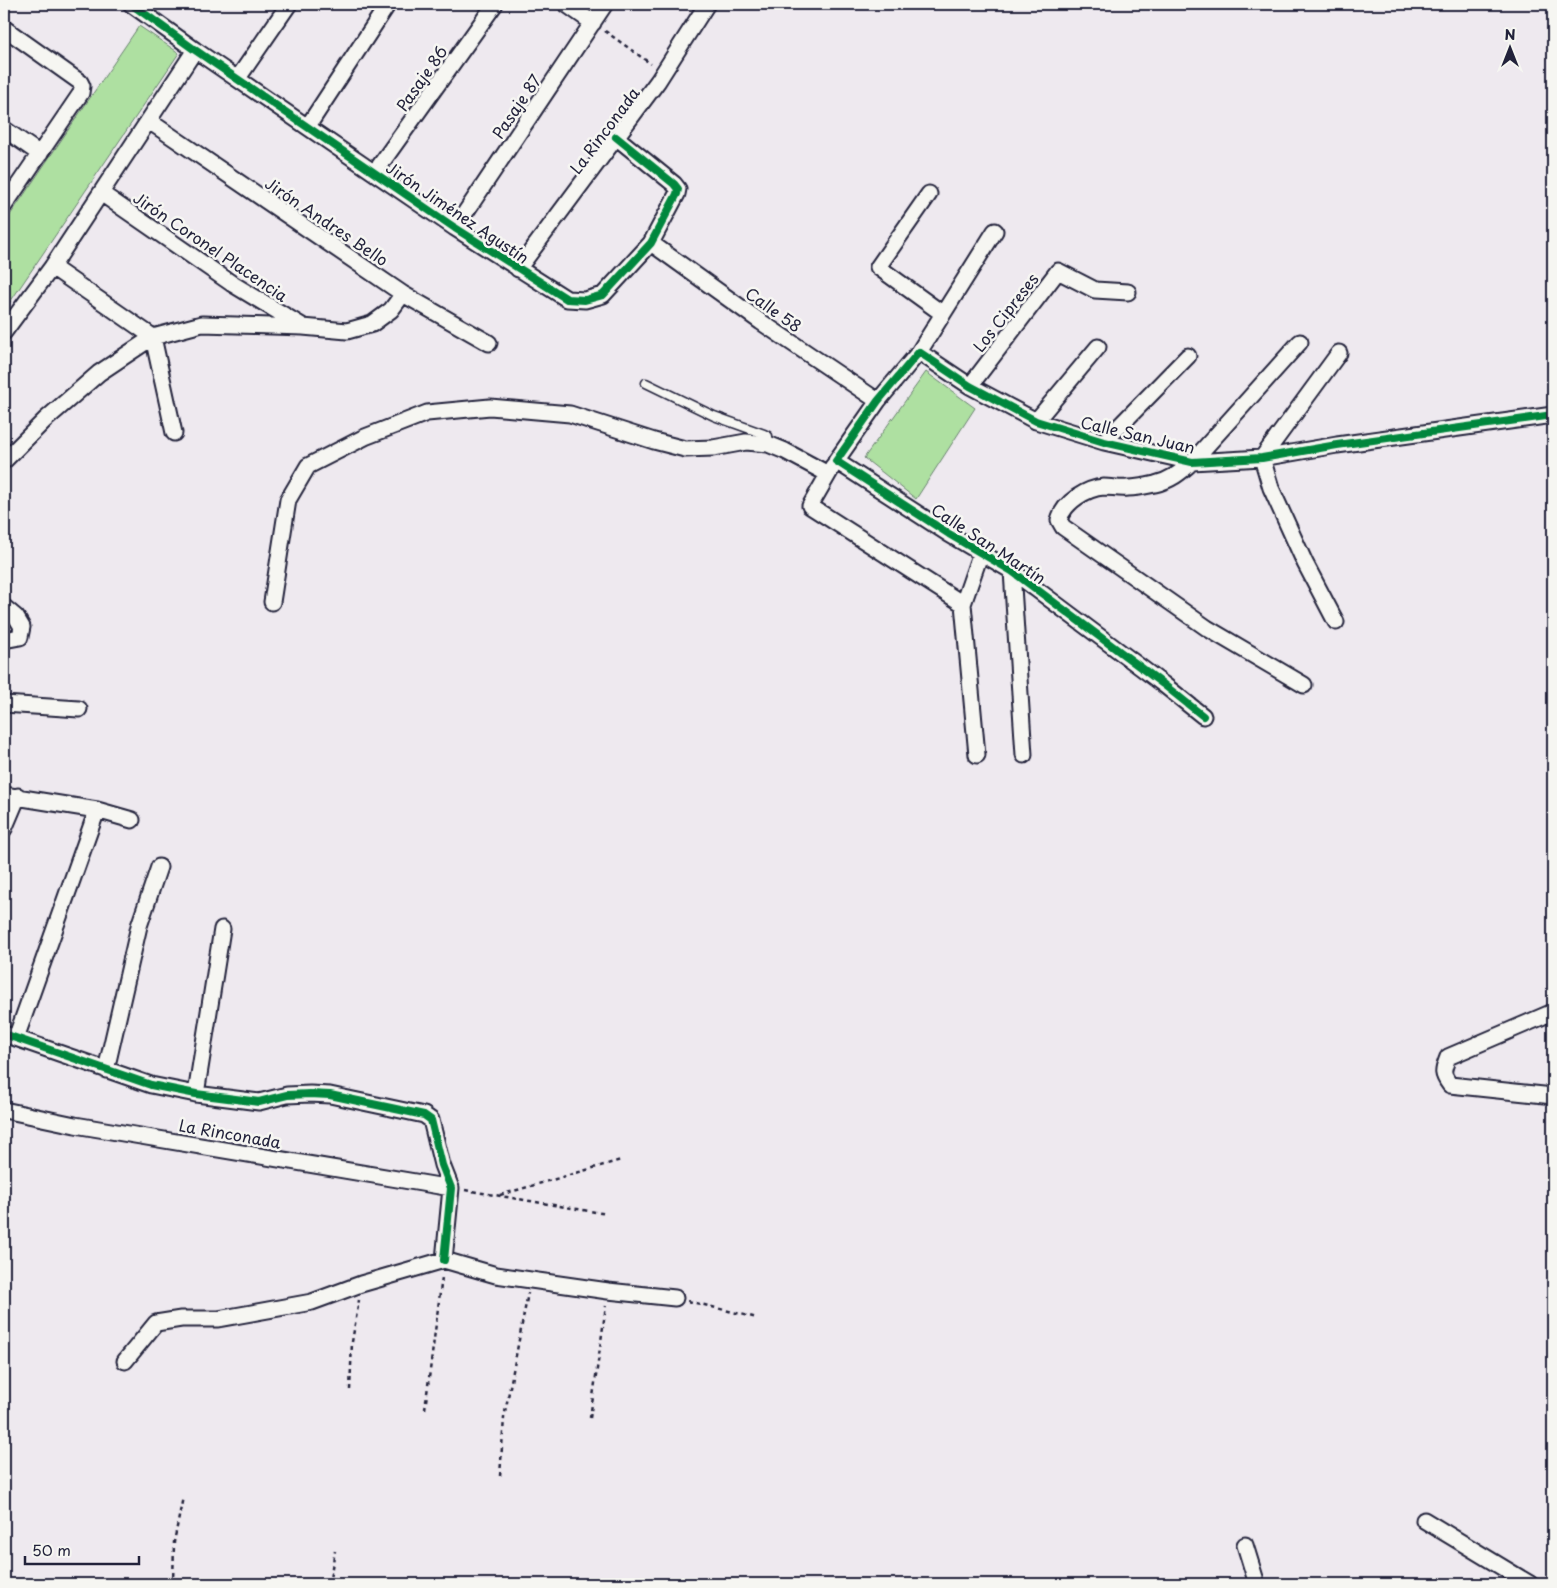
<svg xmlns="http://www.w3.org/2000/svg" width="1557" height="1588" viewBox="0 0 1557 1588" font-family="'Playpen Sans',sans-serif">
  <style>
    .green { fill: #aee0a1; stroke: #68816e }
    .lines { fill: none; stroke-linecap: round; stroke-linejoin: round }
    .service-casing { stroke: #22223b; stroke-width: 11 }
    .minor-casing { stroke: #22223b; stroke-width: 19 }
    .path { stroke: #22223b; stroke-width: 2.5; stroke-dasharray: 4 4; stroke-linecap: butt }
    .service { stroke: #f6f6f2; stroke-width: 8 }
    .minor { stroke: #f6f6f2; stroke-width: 15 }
    .cycleway-casing { stroke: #f6f6f2; stroke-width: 11 }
    .cycleway { stroke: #00873e; stroke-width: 8 }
    .labels { text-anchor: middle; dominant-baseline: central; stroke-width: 5; stroke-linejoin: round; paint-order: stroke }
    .street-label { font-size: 16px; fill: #22223b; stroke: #f6f6f2 }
  </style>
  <rect width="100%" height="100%" fill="#eee9ef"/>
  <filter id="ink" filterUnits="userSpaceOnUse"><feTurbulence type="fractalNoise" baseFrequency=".02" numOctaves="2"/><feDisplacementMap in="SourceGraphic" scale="10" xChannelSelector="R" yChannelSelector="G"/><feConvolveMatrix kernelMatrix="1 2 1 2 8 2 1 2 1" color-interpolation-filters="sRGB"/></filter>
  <g filter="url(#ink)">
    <path class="green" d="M139,26L179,53L4,311V224Z
      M926,372L975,408L916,499L864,458Z"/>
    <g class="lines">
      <defs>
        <path id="service" d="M646,383L714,416L764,434L768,436V444"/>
        <path id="minor" d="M131,4L195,50L455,228L567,299L585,300L603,295L651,243L677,194L678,189L674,184L616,137
          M566,4L593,23
          M4,28L80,82L82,86L81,93L4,206
          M238,78L289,4
          M149,121L403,294L489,343
          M308,126L388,4
          M4,129L40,154
          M375,172L495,4
          M101,193L231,283L302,326
          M929,194L878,267L943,314
          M455,228L605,4
          M651,243L761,322L878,401
          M52,267L153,337L174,433
          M518,269L658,81L707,4
          M4,332L52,267L195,50
          M1300,342L1192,462C1180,473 1171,480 1155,484C1146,486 1137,488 1128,488C1120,489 1112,487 1104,487C1087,488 1064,502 1059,520L1063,527L1207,628L1304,685
          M919,352L995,231
          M970,386L1058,271L1095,290L1128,292
          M1036,421L1098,347
          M1104,442L1188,356
          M4,461L45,420L99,373L153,337L202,324L303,327L347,331L372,324L391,310L403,294
          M833,466L810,506L963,604
          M1012,571L1024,755
          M272,602L288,500L308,466L365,437L427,413L490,407L570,414L654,441L685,449L713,448L746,442L768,444L785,451L828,474
          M4,607L16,617L22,627L20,637L4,640
          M1336,622L1305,563L1271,488L1262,458L1339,353
          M4,704L79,709
          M1203,716L1163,684L1012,571L949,534L836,461L878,401L919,352L970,386L1036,421L1104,442L1192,462L1262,458L1337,445L1553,415
          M977,755L963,604L981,552
          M4,795L97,810L132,820
          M4,829L18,796
          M1553,1012L1448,1057C1443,1071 1441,1073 1450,1085L1553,1096
          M4,1034L151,1085L196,1094L259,1102L287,1095L310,1094L330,1095L424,1115L431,1120L442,1165L451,1188L444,1260
          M16,1038L97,810
          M106,1070L139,926L159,867
          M196,1094L222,929
          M4,1110L75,1125L451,1188
          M125,1361L156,1323L181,1319H218L312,1302L361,1284L444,1260L496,1275L608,1291L675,1298
          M1424,1520L1530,1584
          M1245,1545L1257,1584"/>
      </defs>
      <use href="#service" class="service-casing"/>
      <use href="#minor" class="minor-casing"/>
      <path class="path" d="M605,31L651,64
        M465,1190L607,1214
        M500,1195L621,1160
        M688,1301L757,1318
        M350,1390L352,1342L359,1300
        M425,1409L442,1277
        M590,1418L606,1306
        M500,1476L504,1418L528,1293
        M173,1584L174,1542L183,1497
        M329,1584L335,1551"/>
      <use href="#service" class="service"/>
      <use href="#minor" class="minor"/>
      <defs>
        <path id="cycleway" d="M131,4L195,50L455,228L567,299L585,300L603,295L651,243L677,194L678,189L674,184L616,137
          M1203,716L1163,684L1012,571L949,534L836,461L878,401L919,352L970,386L1036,421L1104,442L1192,462L1262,458L1337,445L1553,415
          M4,1034L151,1085L196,1094L259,1102L287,1095L310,1094L330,1095L424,1115L431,1120L442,1165L451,1188L444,1260"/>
      </defs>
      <use href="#cycleway" class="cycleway-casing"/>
      <use href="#cycleway" class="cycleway"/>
    </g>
  </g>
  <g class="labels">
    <g class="street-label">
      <text transform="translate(421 78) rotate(-55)">Pasaje 86</text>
      <text transform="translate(516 106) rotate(-56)">Pasaje 87</text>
      <text transform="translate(604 130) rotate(-53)">La Rinconada</text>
      <text transform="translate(458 212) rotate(34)">Jirón Jiménez Agustín</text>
      <text transform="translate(327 221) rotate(34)">Jirón Andres Bello</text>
      <text transform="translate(211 246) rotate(34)">Jirón Coronel Placencia</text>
      <text transform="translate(774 309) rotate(35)">Calle 58</text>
      <text transform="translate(1005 312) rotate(-52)">Los Cipreses</text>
      <text transform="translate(1138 434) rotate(13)">Calle San Juan</text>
      <text transform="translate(989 543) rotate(33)">Calle San Martín</text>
      <text transform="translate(230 1133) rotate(10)">La Rinconada</text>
    </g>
  </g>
  <rect width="1557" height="1588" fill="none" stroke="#f6f6f2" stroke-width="20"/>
  <rect x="10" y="10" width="1537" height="1568" fill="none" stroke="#22223b" stroke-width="2" filter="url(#ink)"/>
  <g transform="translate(1510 48)" stroke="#f6f6f2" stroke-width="4" paint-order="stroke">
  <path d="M0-4L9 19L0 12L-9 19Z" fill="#22223b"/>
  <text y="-8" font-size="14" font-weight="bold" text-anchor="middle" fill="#22223b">N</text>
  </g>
  <path d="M25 1556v8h114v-8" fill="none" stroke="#22223b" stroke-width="2.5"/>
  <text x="32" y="1556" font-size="15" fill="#22223b" stroke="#f6f6f2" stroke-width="4" paint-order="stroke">50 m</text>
</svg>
